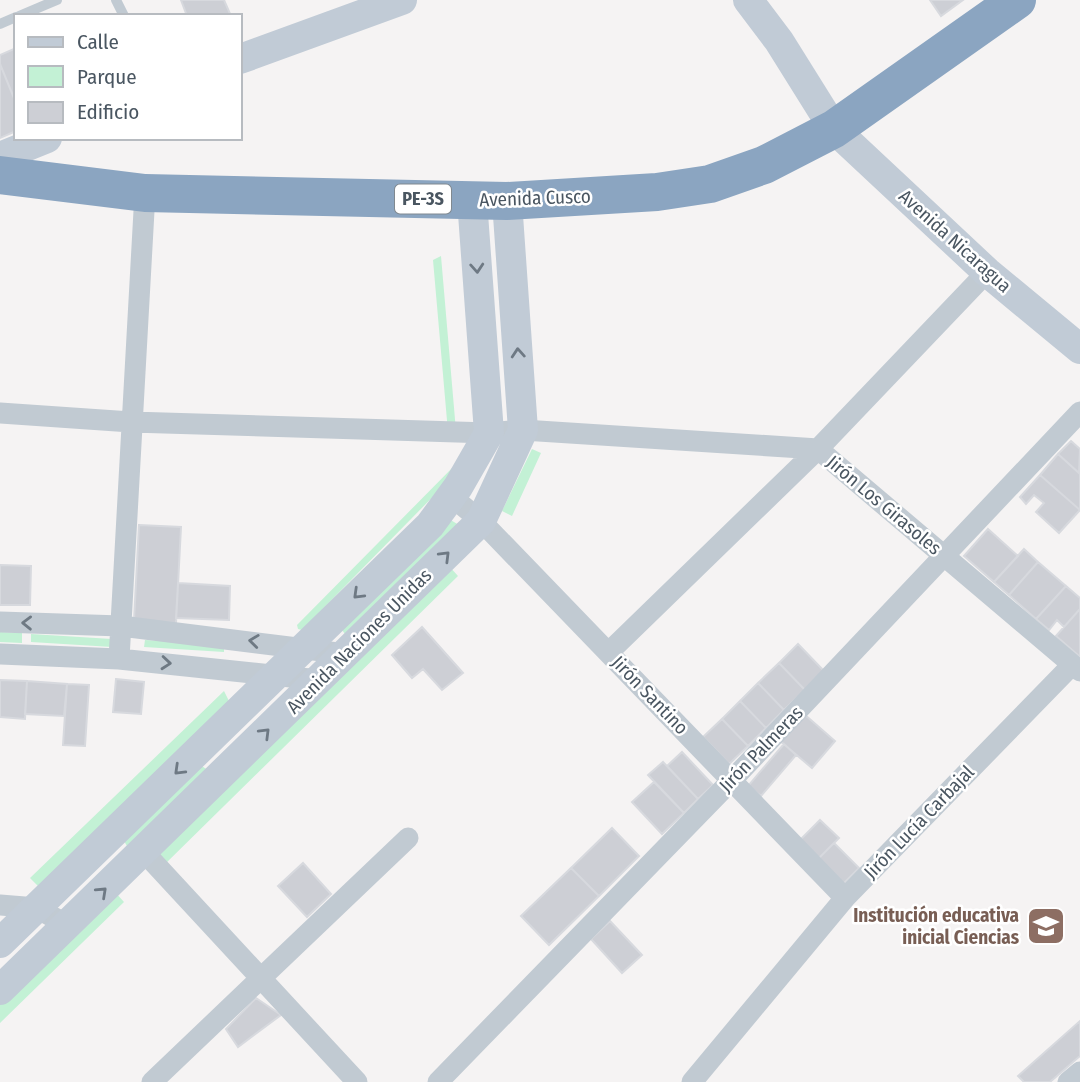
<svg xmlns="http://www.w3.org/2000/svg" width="1080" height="1082" viewBox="0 0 1080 1082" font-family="'Fira Sans Condensed',sans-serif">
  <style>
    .green { fill: #c3f1d5 }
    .building { fill: #cdcfd5; stroke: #d7d9de; stroke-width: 2 }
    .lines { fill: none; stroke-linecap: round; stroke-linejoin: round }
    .lane { stroke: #c1cad2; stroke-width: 10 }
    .street { stroke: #c1cad2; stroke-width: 21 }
    .secondary { stroke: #c1cbd6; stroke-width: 30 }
    .highway { stroke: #8ba5c1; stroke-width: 38 }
    .oneway { stroke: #6e7984 }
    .oneway2 { stroke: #6e7983 }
    .labels { text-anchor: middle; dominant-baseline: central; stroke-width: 5; stroke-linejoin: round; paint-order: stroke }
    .shield { fill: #fff; stroke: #808990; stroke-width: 2 }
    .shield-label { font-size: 18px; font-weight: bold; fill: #4a5661 }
    .street-label { font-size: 19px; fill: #4a5661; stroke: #fff }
    .education-label { font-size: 19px; font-weight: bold; fill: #785e54; stroke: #fff; text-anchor: end }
  </style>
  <rect width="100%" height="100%" fill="#f5f3f3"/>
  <path class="green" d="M441,256L456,431L448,432L433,260Z
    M532,449L541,453L512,516L502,511Z
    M461,459L466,463L302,630L298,629L297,625Z
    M449,519L459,525L345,634L342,630Z
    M449,566L458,576L162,867L152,857Z
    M0,632L22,633V643L0,642Z
    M31,634L112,639V647L31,642Z
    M145,640L224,644V652L144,647Z
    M224,691L230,703L39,887L30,878Z
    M200,765L208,770L127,846L124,841Z
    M115,892L124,902L0,1023V1004Z"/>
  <path class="building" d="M181,0H224L231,16H187Z
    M930,0H963L941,16Z
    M16,48V103L0,64V55Z
    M0,64L16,103V131L0,138Z
    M1071,441L1080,449L1079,473L1058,454Z
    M1058,454L1080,474V510L1040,475Z
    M1040,475L1080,510L1059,533L1036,512L1044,503L1034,495L1026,504L1020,497Z
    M139,525L181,527L176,623L134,621Z
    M988,529L1018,556L994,582L964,556Z
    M1024,549L1038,562L1009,595L994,582Z
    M1038,562L1066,586L1036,619L1009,595Z
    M0,565L31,566L30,605H0Z
    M178,583L230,586L229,620L176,618Z
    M1066,586L1080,598V609L1064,627L1057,620L1049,630L1036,619Z
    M1080,609V655L1079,656L1056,636Z
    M422,627L463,673L442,690L423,669L412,678L392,655Z
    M798,644L824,671L805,690L779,663Z
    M779,663L805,690L784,710L758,683Z
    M116,679L144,682L141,714L113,712Z
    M0,680L27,681L25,719L0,717Z
    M27,681L67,684L64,716L25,714Z
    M758,683L784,710L766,728L740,701Z
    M67,684L89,685L85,746L63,745Z
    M740,701L766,728L748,746L722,719Z
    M804,714L835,741L812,768L780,741Z
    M722,719L748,746L729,764L703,737Z
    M784,744L796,755L761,796L748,786Z
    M682,752L713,785L698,799L667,766Z
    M663,762L698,799L684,813L648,775Z
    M654,782L684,813L662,834L632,802Z
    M820,820L839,838L816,861L798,842Z
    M612,828L639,856L599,896L571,868Z
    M834,843L859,868L841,886L816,861Z
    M303,863L331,894L307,917L278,886Z
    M571,868L599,896L549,945L521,916Z
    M610,921L642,955L622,973L591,939Z
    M256,998L281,1015L238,1047L226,1029Z
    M1080,1021V1056L1050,1082H1024L1018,1076Z"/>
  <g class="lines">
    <path class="lane" d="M116,0L124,16
      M19,16L57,0
      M0,24L16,17"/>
    <path class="street" d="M0,413L131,422L489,433L523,430L818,449L1080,671
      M451,496L481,521L845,898
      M0,622L121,626L346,654
      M609,652L818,449L987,272
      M0,654L119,659L319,680
      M119,659L145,193
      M144,852L357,1082
      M0,905L37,908L67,925
      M152,1082L408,838
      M438,1082L732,780L1080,412
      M692,1082L845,898L1072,665
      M1068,1082L1080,1072"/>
    <path class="secondary" d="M748,0L779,41L834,129L987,272L1080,349
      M240,59L402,0
      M0,157L47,138
      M0,943L430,525L458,487L489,433L472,200
      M0,990L481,521L523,430L507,201"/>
    <path class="highway" d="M0,175L145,193L507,201L657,192L710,184L764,165L834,129L1017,0"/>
  </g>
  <defs><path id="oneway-chevron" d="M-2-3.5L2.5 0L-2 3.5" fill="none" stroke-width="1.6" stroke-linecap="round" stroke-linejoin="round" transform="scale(1.75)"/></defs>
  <g class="oneway">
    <use href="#oneway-chevron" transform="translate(477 268) rotate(86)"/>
    <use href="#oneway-chevron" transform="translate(518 353) rotate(-94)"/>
    <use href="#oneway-chevron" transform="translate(445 556) rotate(-45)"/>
    <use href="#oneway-chevron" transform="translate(358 594) rotate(136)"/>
    <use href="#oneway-chevron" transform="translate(265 733) rotate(-45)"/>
    <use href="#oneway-chevron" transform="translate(179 770) rotate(136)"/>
    <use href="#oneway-chevron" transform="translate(102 892) rotate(-43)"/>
  </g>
  <g class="oneway2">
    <use href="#oneway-chevron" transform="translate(27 623) rotate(-179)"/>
    <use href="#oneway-chevron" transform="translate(254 641) rotate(-173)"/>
    <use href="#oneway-chevron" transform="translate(166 663) rotate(5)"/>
  </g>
  <defs>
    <symbol id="school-square" viewBox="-11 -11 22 22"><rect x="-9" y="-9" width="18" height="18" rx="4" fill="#8d6e63" stroke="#fff"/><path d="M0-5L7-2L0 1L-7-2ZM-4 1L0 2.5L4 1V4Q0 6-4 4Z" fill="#fff"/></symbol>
  </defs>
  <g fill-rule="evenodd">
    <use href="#school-square" x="1024" y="904" width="44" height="44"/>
  </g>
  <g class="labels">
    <rect class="shield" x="395" y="184.5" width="56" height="29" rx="5"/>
    <g class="shield-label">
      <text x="423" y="199">PE-3S</text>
    </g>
    <g class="street-label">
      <text transform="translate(535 198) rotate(-2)">Avenida Cusco</text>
      <text transform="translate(955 241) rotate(42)">Avenida Nicaragua</text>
      <text transform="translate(884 505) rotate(40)">Jirón Los Girasoles</text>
      <text transform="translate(359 641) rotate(-45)">Avenida Naciones Unidas</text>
      <text transform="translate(650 695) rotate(46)">Jirón Santino</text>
      <text transform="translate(761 749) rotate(-46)">Jirón Palmeras</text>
      <text transform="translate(919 822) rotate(-46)">Jirón Lucía Carbajal</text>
    </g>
    <g class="education-label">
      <text x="1019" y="915">Institución educativa<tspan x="1019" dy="22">inicial Ciencias</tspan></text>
    </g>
  </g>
  <rect x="14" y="14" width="228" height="126" fill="#ffffff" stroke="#b7bbc0" stroke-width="2"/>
  <rect x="28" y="37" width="35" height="10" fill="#c1cbd6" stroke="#b7bbc0" stroke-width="2"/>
  <text x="77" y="49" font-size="21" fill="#4a5661">Calle</text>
  <rect x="28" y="66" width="35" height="21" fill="#c3f1d5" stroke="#b7bbc0" stroke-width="2"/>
  <text x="77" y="84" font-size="21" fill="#4a5661">Parque</text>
  <rect x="28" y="102" width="35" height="21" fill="#cdcfd5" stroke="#b7bbc0" stroke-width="2"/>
  <text x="77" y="119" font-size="21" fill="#4a5661">Edificio</text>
</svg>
